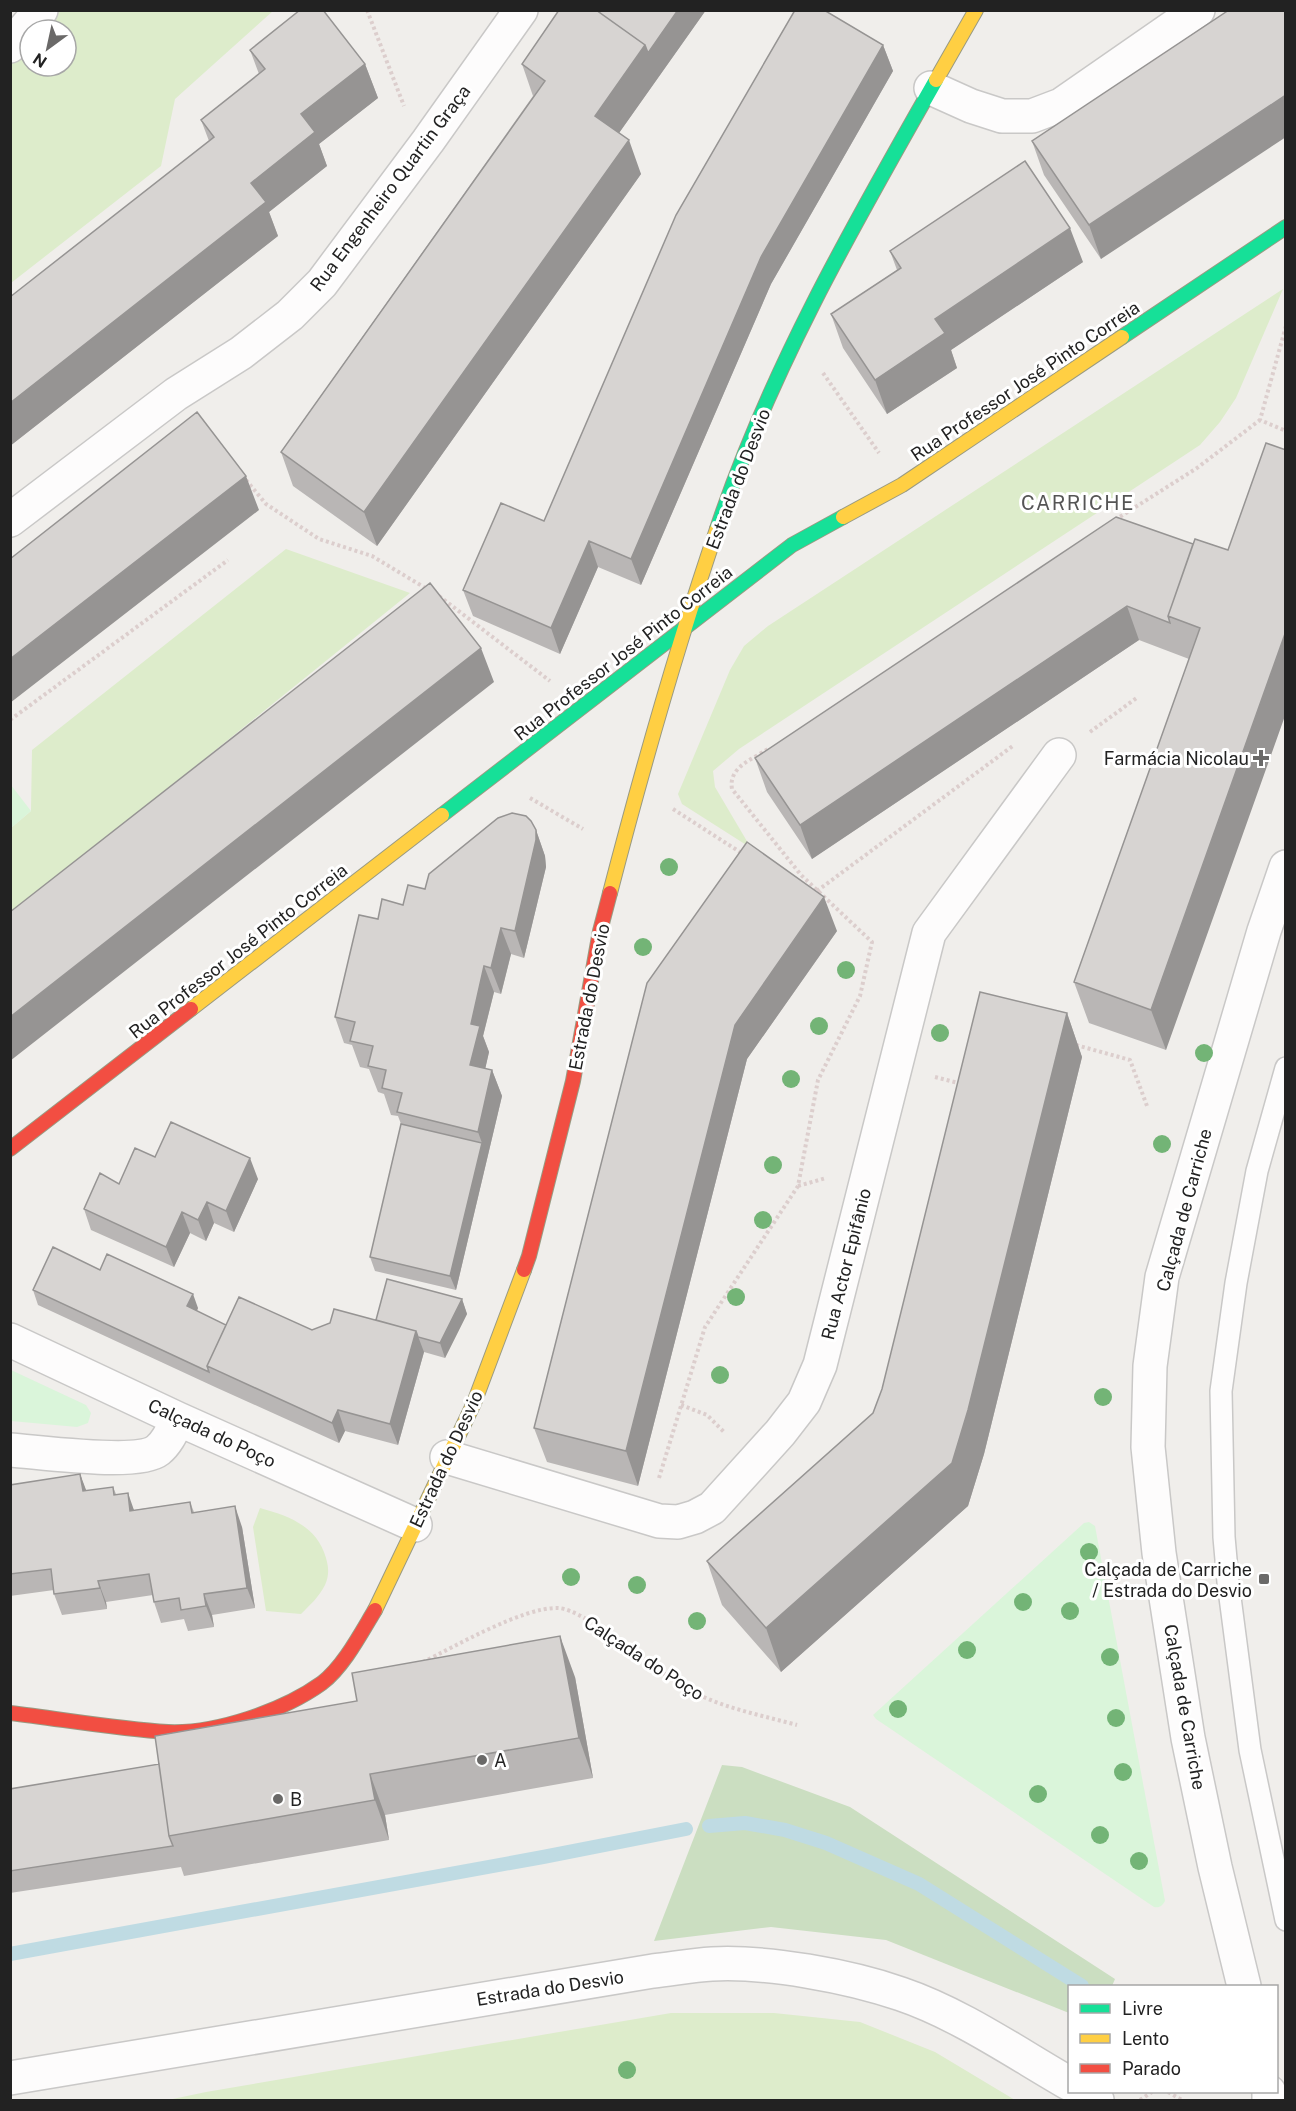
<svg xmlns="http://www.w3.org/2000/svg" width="1296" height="2111" viewBox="0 0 1296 2111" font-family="'Public Sans',sans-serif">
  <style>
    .grass { fill: #ddeccb }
    .forest { fill: #cbdec1 }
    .park { fill: #daf5da }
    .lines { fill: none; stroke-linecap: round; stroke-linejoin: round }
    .stream { stroke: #bfdbe3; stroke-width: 14 }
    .lane-casing { stroke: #c9c8c7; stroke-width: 24 }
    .street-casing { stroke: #c9c8c7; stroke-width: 36 }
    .fast-casing { stroke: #999a82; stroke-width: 16 }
    .slow-casing { stroke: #999a82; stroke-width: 16 }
    .jam-casing { stroke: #999a82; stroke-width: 16 }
    .path { stroke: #dccecd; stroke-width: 4; stroke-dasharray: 3 3; stroke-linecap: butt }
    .lane { stroke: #fdfcfc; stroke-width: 21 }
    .street { stroke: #fdfcfc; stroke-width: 33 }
    .fast { stroke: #16e098; stroke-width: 14 }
    .slow { stroke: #ffcf43; stroke-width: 14 }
    .jam { stroke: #f24e42; stroke-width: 14 }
    .tree { fill: #73b476 }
    .wall { fill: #b9b6b5 }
    .shaded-wall { fill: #969493 }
    .building { fill: #d7d4d2; stroke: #969493; stroke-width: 1.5 }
    .poi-dot { fill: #6a6968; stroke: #fff; stroke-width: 2 }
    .labels { text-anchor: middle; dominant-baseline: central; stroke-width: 6; stroke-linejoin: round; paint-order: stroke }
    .street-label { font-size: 18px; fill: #222; stroke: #fff }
    .poi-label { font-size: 18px; fill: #222; stroke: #fff; text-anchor: end }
    .neighbourhood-label { font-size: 20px; letter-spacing: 1.5px; fill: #555; stroke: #fff }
  </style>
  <rect width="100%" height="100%" fill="#f0eeeb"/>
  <path class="grass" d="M60,11H273L175,99L161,166L11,283L10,62L30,42V66H66V30H42Z
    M1283,289L1236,398L1220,422L1200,445L739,749L713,771L715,787L751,848L682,804L678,794L730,670L744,646L768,626Z
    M286,549L410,593L11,915V828L31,811L32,750Z
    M260,1508C289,1516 317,1526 326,1558C329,1568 329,1576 325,1585C319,1597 310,1605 301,1614L266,1611L253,1527Z
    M671,2013H774L860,2022L935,2052L1015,2100H168L206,2092Z"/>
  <path class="forest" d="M722,1765L742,1767L850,1807L1115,1979L1112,1986H1070L1069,2013L886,1940L771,1927L654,1941Z"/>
  <path class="park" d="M11,785L31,811L11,828H10Z
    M11,1370L86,1405L91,1413L88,1423L77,1427L11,1421Z
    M1089,1522L1095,1526L1165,1901C1162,1906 1160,1908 1154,1907L876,1719L873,1715L1084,1523Z"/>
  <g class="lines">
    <path class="stream" d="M709,1826L745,1823L785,1830L826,1843L919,1884L1082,1986
      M10,1954L543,1857L686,1829"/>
    <defs>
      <path id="lane" d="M1286,1068L1257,1171L1236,1283L1221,1391L1224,1537L1228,1582L1250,1750L1286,1920"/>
      <path id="street" d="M10,46L41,10
        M931,88L971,106L1002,116H1032L1061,105L1198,10
        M10,520L176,394L241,353L290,315L322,283L428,141L521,10
        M10,1340L178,1419L415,1525
        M10,1450C40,1452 138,1466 158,1450C168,1442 173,1429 178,1419
        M447,1457L659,1521L678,1522L695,1517L712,1508L780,1433L804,1402L820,1365L929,933L1059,755
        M1244,1986L1215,1867L1188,1738L1159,1553L1148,1447L1150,1366L1162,1277L1264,931L1286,867
        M10,2078L653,1971C672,1969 692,1965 712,1964C767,1961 849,1976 901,1994C960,2014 1016,2053 1070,2084
        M1082,2092L1097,2100
        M1269,2092V2100"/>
      <path id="fast" d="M1122,337L1286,227
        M717,529C770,370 854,224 936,80
        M442,815L792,545L843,517"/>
      <path id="slow" d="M936,80L976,10
        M843,517L902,485L1122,337
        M610,893C642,770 676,649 717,529
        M191,1009L442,815
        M375,1610L474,1403L524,1270"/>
      <path id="jam" d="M10,1149L191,1009
        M524,1270L529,1256L573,1081L600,931L610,893
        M10,1713C61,1719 117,1729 168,1732C216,1734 283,1711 322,1683C344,1666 361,1633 375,1610"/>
    </defs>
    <use href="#lane" class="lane-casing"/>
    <use href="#street" class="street-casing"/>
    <use href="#fast" class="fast-casing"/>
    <use href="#slow" class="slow-casing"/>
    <use href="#jam" class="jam-casing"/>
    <path class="path" d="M367,10L404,106
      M1286,326L1260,420L1286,431
      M823,373L879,453
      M246,480L266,504L319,539L372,556L427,589
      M1115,520L1197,468L1260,420
      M439,596L550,681
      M10,720L228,560
      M1090,732L1138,697
      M530,798L583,829
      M673,809L743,854
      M817,891L1014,745
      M1076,1045L1130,1060L1147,1106
      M935,1077L962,1084
      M798,1186L826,1178
      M681,1405L707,1415L725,1433
      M659,1478L705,1327L798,1186L818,1080L860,996L872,942L801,875L732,789C728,767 753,759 768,749
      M423,1662C456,1646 523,1607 558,1608C586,1609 659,1674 689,1690C723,1708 760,1715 797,1725
      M1168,2092L1182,2100
      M1140,2100L1152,2092"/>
    <use href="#lane" class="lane"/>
    <use href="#street" class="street"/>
    <use href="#fast" class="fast"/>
    <use href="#slow" class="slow"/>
    <use href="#jam" class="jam"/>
  </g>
  <g class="tree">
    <circle cx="669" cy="867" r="9"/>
    <circle cx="643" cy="947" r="9"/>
    <circle cx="846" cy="970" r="9"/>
    <circle cx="819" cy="1026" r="9"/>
    <circle cx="940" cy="1033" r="9"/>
    <circle cx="1204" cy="1053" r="9"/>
    <circle cx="791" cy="1079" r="9"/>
    <circle cx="1162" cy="1144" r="9"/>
    <circle cx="773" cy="1165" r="9"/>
    <circle cx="763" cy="1220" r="9"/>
    <circle cx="736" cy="1297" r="9"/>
    <circle cx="720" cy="1375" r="9"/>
    <circle cx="1103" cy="1397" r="9"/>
    <circle cx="1089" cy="1552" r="9"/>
    <circle cx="571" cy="1577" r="9"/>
    <circle cx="637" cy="1585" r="9"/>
    <circle cx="1023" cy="1602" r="9"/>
    <circle cx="1070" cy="1611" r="9"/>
    <circle cx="697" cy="1621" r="9"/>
    <circle cx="967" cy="1650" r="9"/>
    <circle cx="1110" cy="1657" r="9"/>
    <circle cx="898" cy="1709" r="9"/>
    <circle cx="1116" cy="1718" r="9"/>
    <circle cx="1123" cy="1772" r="9"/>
    <circle cx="1038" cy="1794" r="9"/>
    <circle cx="1100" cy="1835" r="9"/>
    <circle cx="1139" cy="1861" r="9"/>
    <circle cx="627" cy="2070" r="9"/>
  </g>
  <path class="wall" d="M706,10L619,133L641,174L377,546L293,486L281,452L533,96L522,64Z
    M1229,10L1101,259L1044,175L1032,141Z
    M883,45L893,71L771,284L641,585L598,567L560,654L473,616L463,590L544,521Z
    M250,50L365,64L378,98L319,144L327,166L269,212L278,236L10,446V297L209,141L201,120L259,74Z
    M890,251L1083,262L951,350L957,368L887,414L843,348L831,314L897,270Z
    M1193,544L1228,550L1166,1050L1089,1023L1074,982L1189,659L1139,640L812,859L767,792L755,758Z
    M536,830L545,856L546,867L524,958L511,954L501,994L494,992L483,1036L489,1052L485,1069L492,1070L502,1096L456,1290L375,1271L370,1257L401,1124L398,1116L391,1115L384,1094L378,1092L369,1069L360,1067L352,1045L344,1043L335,1017L378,919L403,905L425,889Z
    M837,931L747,1059L638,1486L547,1462L534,1428L647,983Z
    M1067,1013L1082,1057L984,1454L968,1506L781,1672L722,1605L707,1561L873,1413Z
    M155,1157L258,1179L234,1232L214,1223L206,1241L190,1233L174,1267L91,1230L84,1209Z
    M100,1270L198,1308L197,1311L226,1325L312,1330L376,1320L462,1299L467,1314L445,1358L424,1352L398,1445L345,1431L339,1443L215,1387L38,1305L33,1290Z
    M80,1474L86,1491L113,1487L116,1494L134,1510L190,1502L194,1512L242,1527L255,1608L212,1615L214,1627L188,1631L184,1619L161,1623L154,1602L153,1595L106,1602L107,1609L62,1615L54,1594V1590L10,1596V1485Z
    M575,1677L593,1778L385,1815L389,1840L184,1876L181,1867L10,1893V1789L159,1764Z"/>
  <path class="shaded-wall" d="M678,10H706L607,150L595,116L645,45Z
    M883,45L893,71L771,284L641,585L631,559L761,257Z
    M365,64L378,98L319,144L327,166L269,212L278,236L10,446V403L251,183L301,114Z
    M1286,95V137L1101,259L1089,225Z
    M629,140L641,174L377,546L364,512Z
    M1070,228L1083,262L951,350L957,368L887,414L875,380L935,319Z
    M246,476L259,510L10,703V659Z
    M589,541L598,567L560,654L551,628Z
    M1127,606L1139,640L812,859L800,825Z
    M1286,631V713L1166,1050L1151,1010Z
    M481,648L494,682L10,1061V1017Z
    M536,830L545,856L546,867L524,958L515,931Z
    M824,897L837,931L747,1059L638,1486L626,1451L735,1025Z
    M501,928L511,954L501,994L491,968Z
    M484,966L494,992L483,1036L489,1052L480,1092L470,1065L471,1024Z
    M1067,1013L1082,1057L984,1454L968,1506L781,1672L766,1628L952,1463Z
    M492,1070L502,1096L456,1290L450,1276L482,1143L478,1132Z
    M250,1158L258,1179L234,1232L226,1211Z
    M207,1202L214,1223L206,1241L198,1220Z
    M182,1212L190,1233L174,1267L166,1247Z
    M193,1294L198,1308L192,1321L187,1306Z
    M462,1299L467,1314L445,1358L440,1343Z
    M416,1331L424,1352L398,1445L390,1424Z
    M338,1410L345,1431L339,1443L332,1423Z
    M80,1474L88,1495L83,1491Z
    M128,1493L135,1513L130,1511Z
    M235,1506L242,1527L255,1608L247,1588Z
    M98,1581L106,1602L107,1609L100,1588Z
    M204,1594L212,1615L214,1627L206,1606Z
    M560,1636L575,1677L593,1778L579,1738Z
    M370,1774L385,1815L389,1840L375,1800Z"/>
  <path class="building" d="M300,10H323L365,64L301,114L315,132L251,183L266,202L10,403V297L214,137L201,120L265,69L250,50Z
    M559,10H596L645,45L595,116L629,140L364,512L281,452L545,81L522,64Z
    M596,10H678L648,53L645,45Z
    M795,10H824L883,45L761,257L631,559L589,541L551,628L463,590L501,503L544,521L676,215Z
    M1229,10H1286V95L1089,225L1032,141Z
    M1025,161L1070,228L935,319L945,333L875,380L831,314L901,268L890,251Z
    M197,412L246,476L10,659V559Z
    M1266,443L1286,450V631L1151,1010L1074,982L1200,628L1168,616L1195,539L1228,550Z
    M1116,517L1193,544L1168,616L1170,623L1127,606L800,825L755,758Z
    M430,583L481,648L10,1017V912Z
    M512,813L526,816L531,821L536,830V840L515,931L501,928L491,968L484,966L471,1024L480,1026L470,1065L492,1070L478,1132L397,1112L402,1093L382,1088L386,1070L368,1066L373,1046L350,1041L355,1022L335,1017L359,915L378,919L382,899L403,905L408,885L425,889L429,874L498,818Z
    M747,842L824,897L735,1025L626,1451L534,1428L647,983Z
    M980,992L1067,1013L968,1410L952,1463L766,1628L707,1561L873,1413L882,1389Z
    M171,1122L250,1158L226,1211L207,1202L198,1220L182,1212L166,1247L84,1209L100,1173L119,1184L135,1148L155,1157Z
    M401,1124L482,1143L450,1276L370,1257Z
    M53,1247L100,1270L107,1254L193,1294L187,1306L226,1325L207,1366L209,1372L33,1290Z
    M387,1279L462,1299L440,1343L418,1337L416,1331L376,1320Z
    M239,1297L312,1330L330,1323L334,1309L416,1331L390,1424L338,1410L332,1423L207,1366Z
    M80,1474L83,1491L113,1487L114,1495L128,1493L130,1511L190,1502L192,1513L235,1506L247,1588L204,1594L206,1606L181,1610L179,1598L154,1602L149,1574L98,1581L100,1588L54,1594L51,1569L10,1574V1485Z
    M560,1636L579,1738L370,1774L375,1800L169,1836L155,1736L357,1701L352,1673Z
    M159,1764L169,1836L173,1846L10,1871V1789Z"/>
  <g class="poi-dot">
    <path d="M1258 749h6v6h6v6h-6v6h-6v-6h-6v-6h6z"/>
    <rect x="1258" y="1573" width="12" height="12" rx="3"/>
    <circle cx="482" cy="1760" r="6"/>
    <circle cx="278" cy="1799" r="6"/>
  </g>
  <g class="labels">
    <g class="street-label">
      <text transform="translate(390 188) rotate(-53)">Rua Engenheiro Quartin Graça</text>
      <text transform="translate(1025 381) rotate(-34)">Rua Professor José Pinto Correia</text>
      <text transform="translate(738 479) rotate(-69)">Estrada do Desvio</text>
      <text transform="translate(623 653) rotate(-38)">Rua Professor José Pinto Correia</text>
      <text transform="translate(238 951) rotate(-38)">Rua Professor José Pinto Correia</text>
      <text transform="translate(589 997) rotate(-79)">Estrada do Desvio</text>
      <text transform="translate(1184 1210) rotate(-75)">Calçada de Carriche</text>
      <text transform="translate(846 1264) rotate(-76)">Rua Actor Epifânio</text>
      <text transform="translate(212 1433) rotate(25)">Calçada do Poço</text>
      <text transform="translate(446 1459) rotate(-65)">Estrada do Desvio</text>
      <text transform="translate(644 1658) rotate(33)">Calçada do Poço</text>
      <text transform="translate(1185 1707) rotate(80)">Calçada de Carriche</text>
      <text transform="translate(550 1988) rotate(-9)">Estrada do Desvio</text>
    </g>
    <g class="poi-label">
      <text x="1249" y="758">Farmácia Nicolau</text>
      <text x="1252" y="1569">Calçada de Carriche<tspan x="1252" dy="21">/ Estrada do Desvio</tspan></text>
      <text x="494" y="1760" text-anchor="start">A</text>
      <text x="290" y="1799" text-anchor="start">B</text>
    </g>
    <g class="neighbourhood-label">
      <text x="1078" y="503">CARRICHE</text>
    </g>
  </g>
  <rect width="1296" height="2111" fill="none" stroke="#222222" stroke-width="24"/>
  <rect x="1068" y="1985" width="210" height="108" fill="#ffffff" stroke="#a7a7a7" stroke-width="1.5"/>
  <rect x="1080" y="2004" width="30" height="9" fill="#16e098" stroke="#a7a7a7" stroke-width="1.5"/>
  <text x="1122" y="2015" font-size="18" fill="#222222">Livre</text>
  <rect x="1080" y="2034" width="30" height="9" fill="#ffcf43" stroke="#a7a7a7" stroke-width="1.5"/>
  <text x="1122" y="2045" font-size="18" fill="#222222">Lento</text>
  <rect x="1080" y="2064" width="30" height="9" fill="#f24e42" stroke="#a7a7a7" stroke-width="1.5"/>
  <text x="1122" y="2075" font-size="18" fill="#222222">Parado</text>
  <g transform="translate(48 48) rotate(213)"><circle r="28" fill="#ffffff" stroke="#a7a7a7" stroke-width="1.5"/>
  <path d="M0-4.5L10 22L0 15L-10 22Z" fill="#6a6968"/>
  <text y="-9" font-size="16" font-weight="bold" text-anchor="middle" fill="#222222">N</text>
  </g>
</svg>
